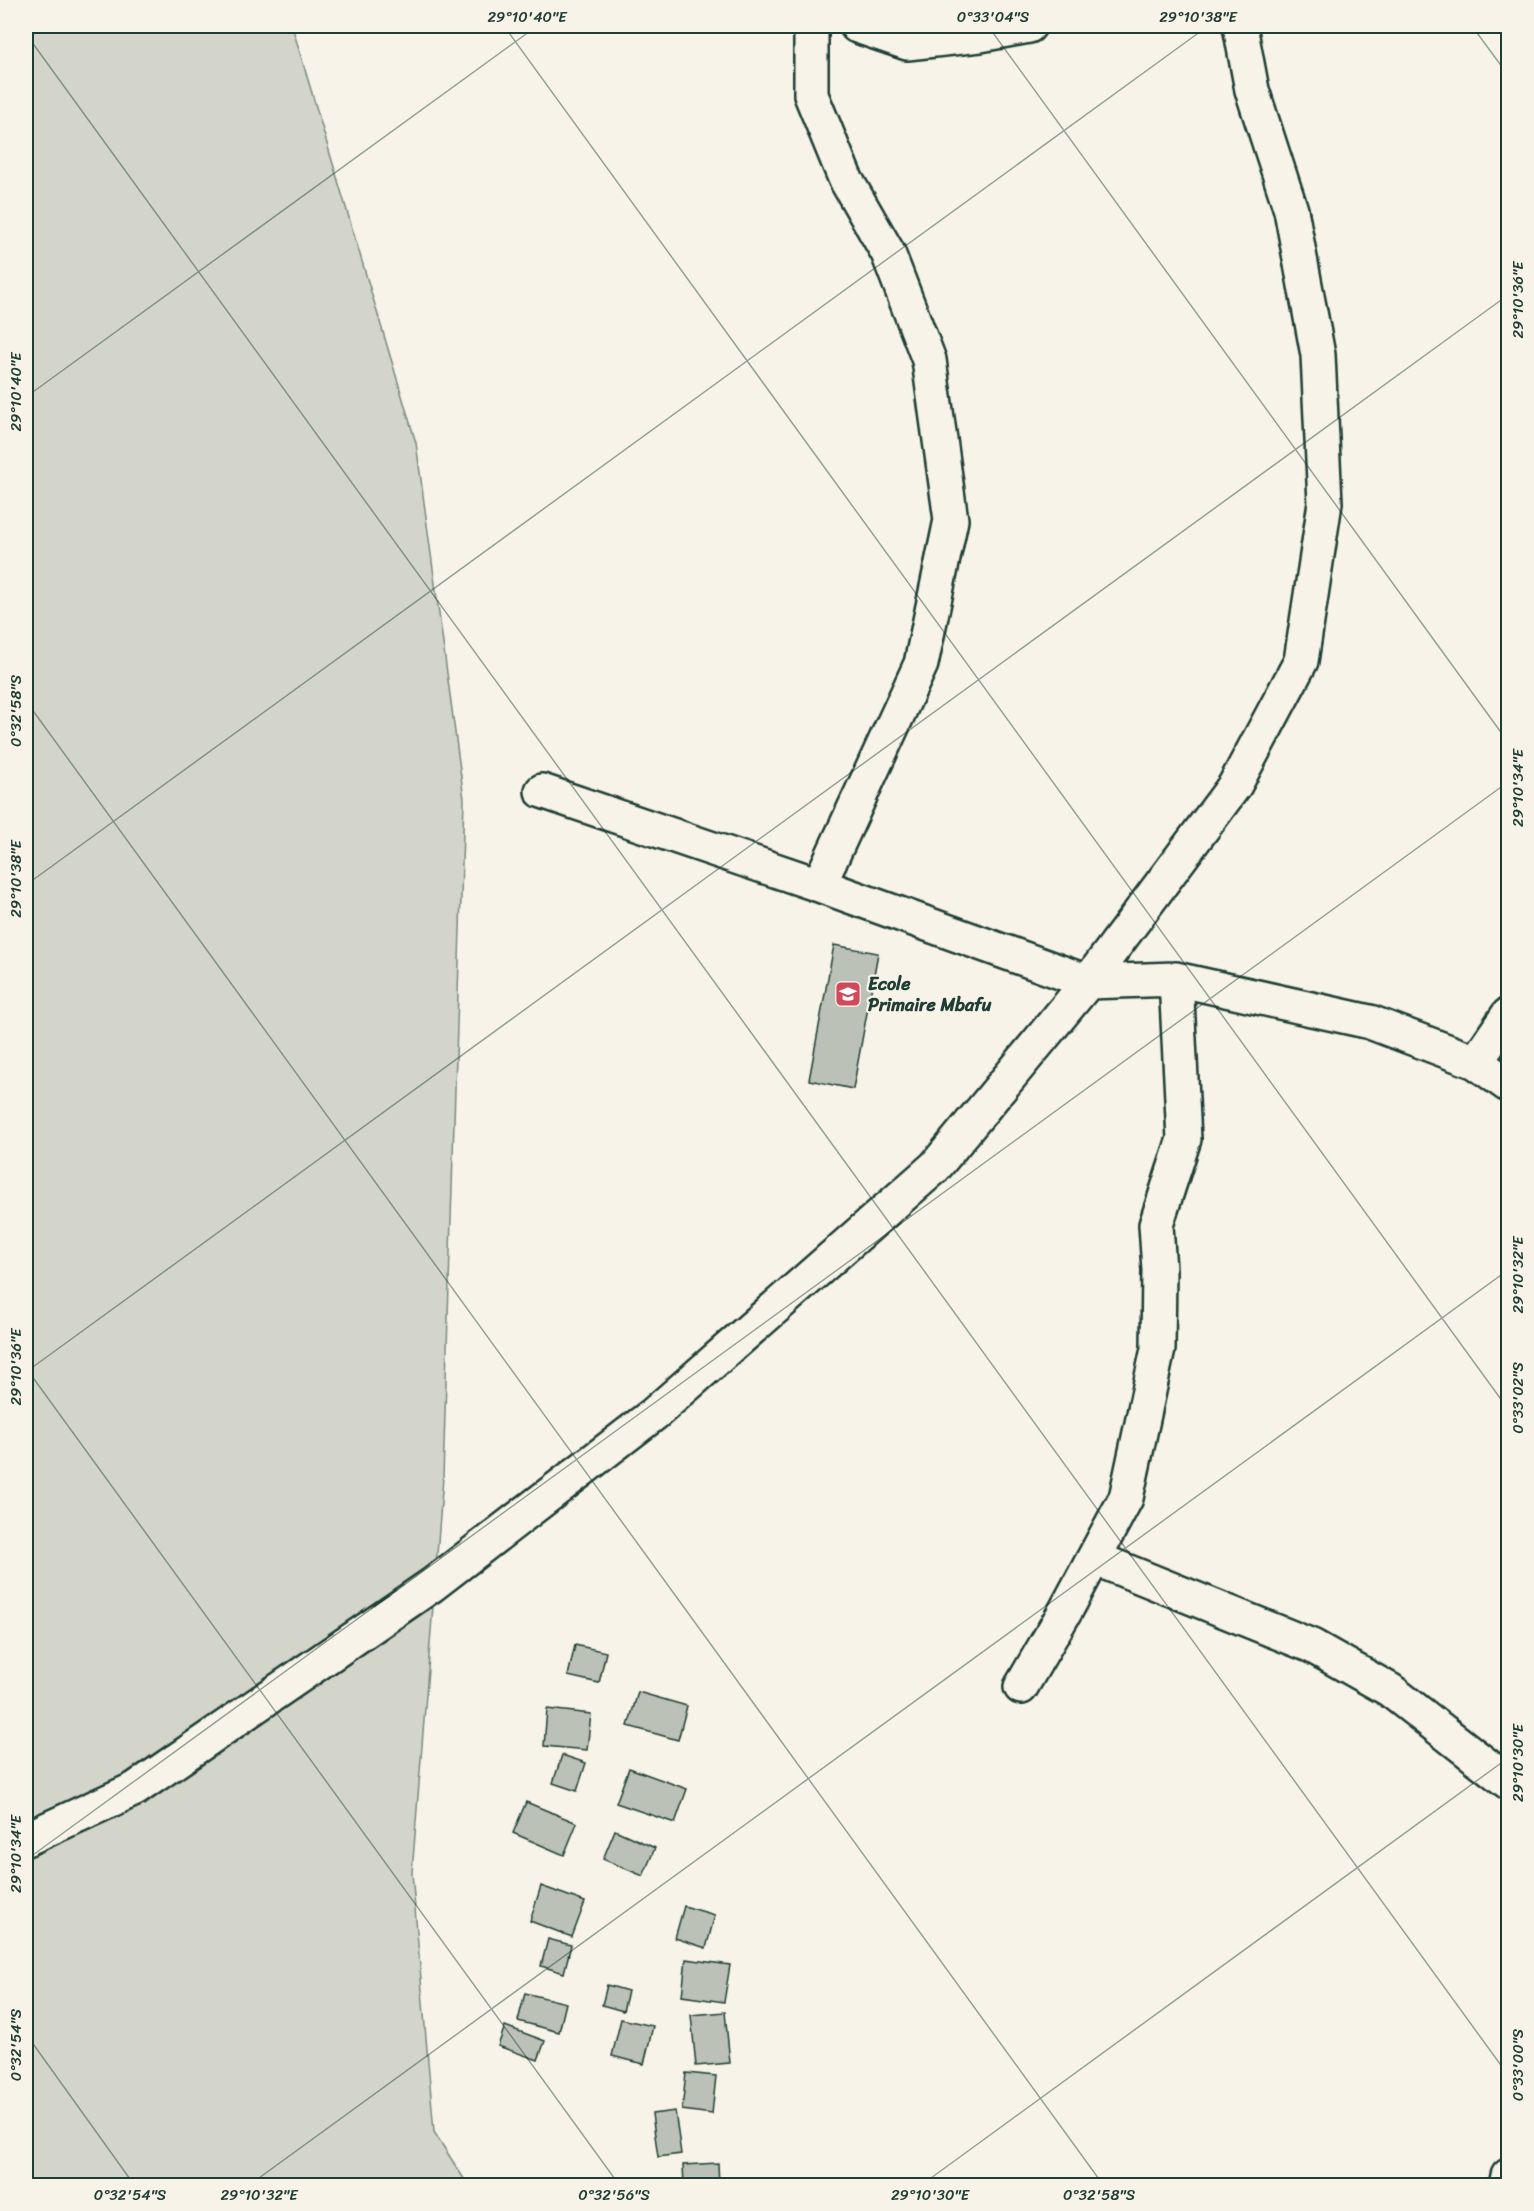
<svg xmlns="http://www.w3.org/2000/svg" width="1534" height="2211" viewBox="0 0 1534 2211" font-family="Sriracha,sans-serif">
  <style>
    .green { fill: #d3d5ca; stroke: #79897f; stroke-width: 1.5 }
    .building { fill: #bbc1b6; stroke: #1f3d34; stroke-width: 1.5 }
    .lines { fill: none; stroke-linecap: round; stroke-linejoin: round }
    .street-casing { stroke: #1f3d34; stroke-width: 38 }
    .street { stroke: #f7f3e8; stroke-width: 33 }
    .ticks { fill: none; stroke: #1f3d34; stroke-width: 1.5; stroke-opacity: 0.45 }
    .labels { text-anchor: middle; dominant-baseline: central; stroke-width: 4.5; stroke-linejoin: round; paint-order: stroke }
    .poi-label { font-size: 18px; font-weight: bold; fill: #1f3d34; stroke: #f7f3e8; text-anchor: start }
    .neatline { fill: none; stroke: #1f3d34; stroke-width: 2 }
    .ticks-label { font-size: 15px; text-anchor: middle; fill: #1f3d34 }
  </style>
  <rect width="100%" height="100%" fill="#f7f3e8"/>
  <filter id="ink" filterUnits="userSpaceOnUse"><feTurbulence type="fractalNoise" baseFrequency=".0167" numOctaves="2"/><feDisplacementMap in="SourceGraphic" scale="12" xChannelSelector="R" yChannelSelector="G"/><feConvolveMatrix kernelMatrix="1 2 1 2 8 2 1 2 1" color-interpolation-filters="sRGB"/></filter>
  <g filter="url(#ink)">
    <path class="green" d="M26,26H292L416,443L464,799L443,1478L412,1873L434,2132L468,2185L26,2186Z"/>
    <path class="building" d="M834,945L878,953L853,1089L809,1080Z
      M575,1645L606,1652L599,1683L568,1676Z
      M638,1692L687,1706L678,1740L628,1726Z
      M547,1709L591,1714L587,1750L544,1746Z
      M562,1755L586,1763L577,1791L553,1783Z
      M629,1768L687,1789L675,1823L616,1803Z
      M526,1802L577,1823L564,1855L513,1833Z
      M615,1830L655,1848L643,1876L603,1859Z
      M541,1886L585,1902L572,1937L530,1921Z
      M684,1906L715,1915L706,1948L675,1938Z
      M548,1939L571,1945L564,1973L541,1966Z
      M686,1959L730,1965L724,2002L682,1996Z
      M607,1985L628,1991L623,2011L602,2005Z
      M525,1993L566,2003L559,2032L518,2021Z
      M725,2012L730,2063L696,2066L691,2015Z
      M621,2019L653,2026L644,2064L612,2056Z
      M505,2026L545,2041L538,2060L498,2046Z
      M686,2073L716,2076L712,2114L682,2110Z
      M675,2111L681,2154L658,2157L652,2114Z
      M718,2163L719,2186H684L683,2165Z"/>
    <g class="lines">
      <defs>
        <path id="street" d="M811,26V95L845,178L888,253L929,360L951,520L921,664L819,885
          M857,26L907,43L980,35L1029,26
          M542,791L819,885L1088,982L1176,979L1370,1022L1476,1062L1508,1085
          M1476,1062L1508,1015
          M1094,1558L1312,1646L1390,1690L1508,1782
          M1021,1687L1066,1610L1126,1498L1158,1349L1159,1270L1156,1225L1184,1139L1176,979
          M26,1839L135,1789L432,1585L654,1414L935,1167L1088,982L1235,785L1301,661L1325,503L1318,355L1291,210L1252,90L1240,26
          M1506,2186L1508,2176"/>
      </defs>
      <use href="#street" class="street-casing"/>
      <use href="#street" class="street"/>
    </g>
  </g>
  <path class="ticks" d="M504,26L1508,1409M988,26L1508,742M1472,26L1508,75M26,34L1508,2075M26,397L537,26M26,701L1104,2186M26,885L1208,26M26,1368L620,2186M26,1372L1508,295M26,1860L1508,782M26,2034L135,2186M248,2186L1508,1270M920,2186L1508,1758"/>
  <defs>
    <symbol id="school-square" viewBox="-11 -11 22 22"><rect x="-9" y="-9" width="18" height="18" rx="4" fill="#d1495b" stroke="#f7f3e8"/><path d="M0-5L7-2L0 1L-7-2ZM-4 1L0 2.5L4 1V4Q0 6-4 4Z" fill="#fff"/></symbol>
  </defs>
  <g fill-rule="evenodd">
    <use href="#school-square" x="833" y="979" width="30" height="30"/>
  </g>
  <g class="labels">
    <g class="poi-label">
      <text x="868" y="984">Ecole<tspan x="868" dy="21">Primaire Mbafu</tspan></text>
    </g>
  </g>
  <rect width="1534" height="2211" fill="none" stroke="#f7f3e8" stroke-width="66"/>
  <rect x="33" y="33" width="1468" height="2145" class="neatline"/>
  <g class="ticks-label">
    <text x="527" y="22">29°10'40"E</text>
    <text x="993" y="22">0°33'04"S</text>
    <text x="1198" y="22">29°10'38"E</text>
    <text transform="translate(1518 300) rotate(-90)" y="5">29°10'36"E</text>
    <text transform="translate(16 392) rotate(-90)" y="5">29°10'40"E</text>
    <text transform="translate(16 711) rotate(-90)" y="5">0°32'58"S</text>
    <text transform="translate(1518 788) rotate(-90)" y="5">29°10'34"E</text>
    <text transform="translate(16 879) rotate(-90)" y="5">29°10'38"E</text>
    <text transform="translate(1518 1275) rotate(-90)" y="5">29°10'32"E</text>
    <text transform="translate(16 1367) rotate(-90)" y="5">29°10'36"E</text>
    <text transform="translate(1518 1398) rotate(-90)" y="5">0°33'02"S</text>
    <text transform="translate(1518 1763) rotate(-90)" y="5">29°10'30"E</text>
    <text transform="translate(16 1854) rotate(-90)" y="5">29°10'34"E</text>
    <text transform="translate(16 2045) rotate(-90)" y="5">0°32'54"S</text>
    <text transform="translate(1518 2065) rotate(-90)" y="5">0°33'00"S</text>
    <text x="130" y="2200">0°32'54"S</text>
    <text x="259" y="2200">29°10'32"E</text>
    <text x="614" y="2200">0°32'56"S</text>
    <text x="930" y="2200">29°10'30"E</text>
    <text x="1099" y="2200">0°32'58"S</text>
  </g>
</svg>
